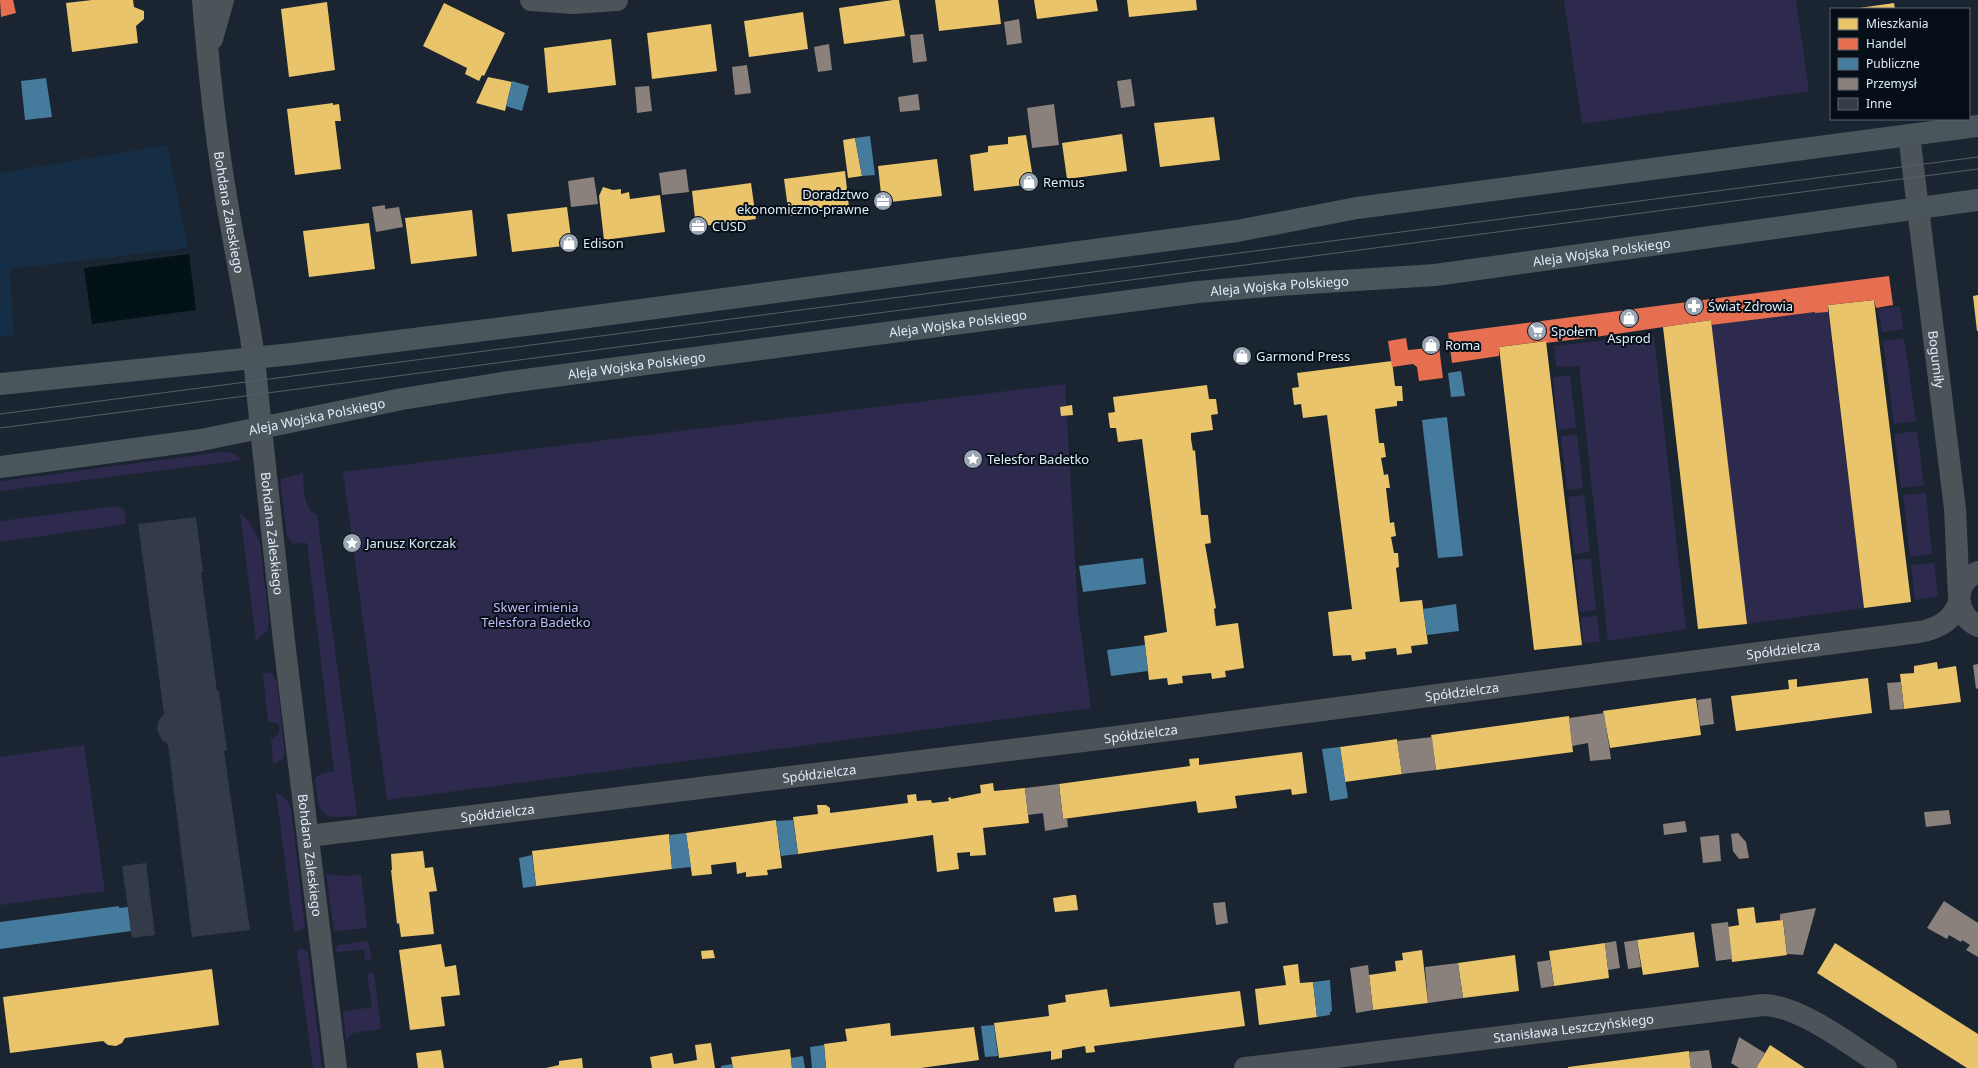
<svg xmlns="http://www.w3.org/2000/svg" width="1978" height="1068" viewBox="0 0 1978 1068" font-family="'Noto Sans',sans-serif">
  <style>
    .built { fill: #152d45 }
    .green { fill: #2e2a4e }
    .water { fill: #021216 }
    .homes { fill: #e9c46a }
    .shops { fill: #e76f51 }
    .public { fill: #457b9d }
    .industry { fill: #8a817c }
    .building { fill: #333a48 }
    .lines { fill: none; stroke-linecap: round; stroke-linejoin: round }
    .minor { stroke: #4c5459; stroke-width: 22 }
    .tertiary { stroke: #4c5459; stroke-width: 22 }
    .secondary { stroke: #4b555c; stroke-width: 22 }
    .tram { stroke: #565e65; stroke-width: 1 }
    .labels { text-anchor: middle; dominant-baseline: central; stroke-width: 4; stroke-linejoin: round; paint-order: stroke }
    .poi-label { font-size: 13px; fill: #dfecfa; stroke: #060e17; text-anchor: start }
    .street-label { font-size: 13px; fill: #dfecfa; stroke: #060e17 }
    .park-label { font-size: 13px; fill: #c1bbf5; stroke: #060e17 }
  </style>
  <rect width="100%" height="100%" fill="#1a2531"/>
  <path class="built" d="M167,145L188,248L10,269L14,335L0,337V173Z"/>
  <path class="green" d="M1564,0H1796L1809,91L1582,124Z
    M1900,306L1903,329L1882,332L1878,309Z
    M1815,312V313L1828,312L1864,608L1747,624L1711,325Z
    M1654,335L1686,629L1608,641L1579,366L1556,367L1554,346Z
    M1904,338L1916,421L1894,424L1883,341Z
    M1570,375L1576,428L1558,430L1553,377Z
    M1065,384L1078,612L1091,708L387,800L343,472Z
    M1917,431L1924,485L1901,488L1894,434Z
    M1577,434L1583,488L1567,490L1561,436Z
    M222,452L232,453L243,460L0,491V481Z
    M303,473C304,485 303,510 317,515L357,815C318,821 319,814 315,779L320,774L334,771L307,543L293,544L287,537L280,479Z
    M1926,493L1932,554L1910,557L1903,495Z
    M1584,495L1590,552L1574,554L1568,497Z
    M118,506L124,510L126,524L0,542V521Z
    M240,513L250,523L260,543L269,621L267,631L256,640Z
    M1591,558L1596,610L1580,612L1574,560Z
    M1934,563L1938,597L1915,600L1911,565Z
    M1597,616L1600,642L1583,643L1581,617Z
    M263,672L271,673L277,681L285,752L283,759L273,764L271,740L279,733V724L268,721Z
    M84,745L105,891L0,905V757Z
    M276,792L286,799L291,808L305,927L300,931L294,932Z
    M331,874L344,876L361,874L367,928L338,931L334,930L326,874Z
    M368,941L372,959L365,960L364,949L338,952L335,949L339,945Z
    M302,949L308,952L322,1068H313L297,950Z
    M374,973L381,1029L353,1033L346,1041L343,1012L372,1007L367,974Z"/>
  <path class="water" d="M189,254L196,310L92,324L84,268Z"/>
  <path class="homes" d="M92,0H133L134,7L144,11V19L136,26L138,43L72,52L66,3Z
    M893,0H899L905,36L844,44L839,8Z
    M935,0H998L1001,24L939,31Z
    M1034,0H1096L1098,11L1037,19Z
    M1127,0H1196L1197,10L1129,17Z
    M327,2L335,70L289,77L281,9Z
    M444,3L505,33L484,76L482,75L479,81L465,74L467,68L423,46Z
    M1894,3L1895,9H1859V8Z
    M803,12L808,49L749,57L744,21Z
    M711,24L717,71L652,79L647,33Z
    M611,39L616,85L548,93L544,48Z
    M488,77L512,82L505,111L476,103Z
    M333,103V105L339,104L341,121H335L341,169L295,175L287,109Z
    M1214,117L1220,160L1160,167L1154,123Z
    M1122,134L1127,171L1067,179L1062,143Z
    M1026,135L1034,184L974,191L970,155L988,152V146L1008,144V137Z
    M855,138L862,176L848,178L843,140Z
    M937,159L942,196L882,203L878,166Z
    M845,171L849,208L789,216L784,179Z
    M751,183L756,219L696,227L692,191Z
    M603,187L613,190L621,189V194L629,192L630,199L660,195L665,232L604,240L599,196Z
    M567,207L572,245L512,252L507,214Z
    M472,210L477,256L411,264L405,218Z
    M369,223L375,269L309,277L303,231Z
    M1978,295V331H1977L1973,296Z
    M1874,300L1911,602L1864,608L1828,305Z
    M1711,320L1747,624L1698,629L1663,327Z
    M1546,341L1582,645L1534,650L1499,347Z
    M1392,361L1395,386H1402L1403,401H1397V406L1375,409L1379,443H1384L1386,457L1381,458L1384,475L1388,474L1390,488H1386L1390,523L1394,522L1396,536L1391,537L1394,553H1398L1399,567L1396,568L1400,602L1422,600L1428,644L1411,646L1412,653L1397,655L1396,648L1365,652L1366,659L1352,661L1351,655L1333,656L1328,612L1352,609L1327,415L1303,418L1301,404L1294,405L1292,388L1299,387L1297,373Z
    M1207,385L1209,399H1216L1218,414L1211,415L1213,430L1191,433V439L1193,451L1195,450L1201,515H1208L1211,543L1205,544L1216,608L1214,609L1216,626L1238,623L1244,668L1225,671L1226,677L1212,679L1211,673L1182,676L1183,683L1168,685L1167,678L1149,680L1144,636L1167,632L1142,439L1118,442L1116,428H1110L1108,413L1115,412L1113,397Z
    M1072,405L1073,415L1061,416L1060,407Z
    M1937,662L1938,669L1956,666L1961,702L1904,709L1900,674L1914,673V666Z
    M1868,678L1872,713L1736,731L1731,696L1789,689L1788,680L1797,679V687Z
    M1696,698L1701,735L1610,748L1603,711Z
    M1569,716L1573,752L1436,770L1431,735Z
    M1397,739L1402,774L1345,782L1340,747Z
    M1302,752L1307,793L1292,795L1291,789L1235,796L1237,808L1198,813L1196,801L1063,819L1059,784L1190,766L1189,759L1199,758V765Z
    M993,783L994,791L1025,788L1029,823L983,828L986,855L970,856V852L957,853L959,869L937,872L933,835L798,854L793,817L818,814L817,805H826L830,808V813L908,803L907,795L916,794L917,801L931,800L932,803L949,801L948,798L951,797V799L981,793L980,785Z
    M776,820L782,868L767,870L768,875L746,877V872L737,874L736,862L711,865L712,874L692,876L686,833Z
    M669,834L672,869L536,886L532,851Z
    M423,851L425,868L433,867L437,891L429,892L434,934L401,937L399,923L397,924L391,870H392L391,854Z
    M1073,895H1076L1078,910L1055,912L1053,898Z
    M1754,907L1756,923L1783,920L1787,955L1732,962L1728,927L1739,925L1737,909Z
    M1694,932L1699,967L1643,975L1637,940Z
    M1605,943L1609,978L1554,986L1549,951Z
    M1835,943L1978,1034V1068H1967L1817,973Z
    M441,944L445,967L456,965L460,995L441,997L445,1026L410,1030L399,950Z
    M713,950L715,958L702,959L701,951Z
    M1422,950L1428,1003L1373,1010L1369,975L1396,971L1395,961L1403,960L1402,953Z
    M1515,955L1519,991L1463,998L1458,963Z
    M1298,964L1300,983L1313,982L1317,1017L1259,1025L1255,989L1286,985L1283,966Z
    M212,969L219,1025L125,1038L122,1043L116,1046L108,1045L103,1041L10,1053L3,997Z
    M1107,989L1110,1007L1240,991L1245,1026L1094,1046L1095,1052L1086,1053L1085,1046L1062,1050V1058L1051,1060V1051L999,1058L994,1023L1049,1016L1048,1005L1066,1002L1065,995Z
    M890,1023L891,1036L974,1027L979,1060L921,1068H826L824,1044L847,1041L845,1029Z
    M711,1043L715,1068H652L650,1057L672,1053L674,1064L697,1060L695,1045Z
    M1770,1045L1805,1068H1756Z
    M790,1049L792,1068H733L731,1057Z
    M441,1050L444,1068H418L416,1053Z
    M1689,1051L1691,1068H1568V1067Z
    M582,1058L583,1068H546L559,1065V1061Z"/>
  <path class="shops" d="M0,0H13L16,13L1,17Z
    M1889,276L1893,305L1876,308L1874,300L1828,305V312L1815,313V312L1711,325V320L1602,336L1546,343V341L1499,347V356L1452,363L1448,333Z
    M1406,338L1408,350L1439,347L1443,378L1419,381L1417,367L1413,364L1392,367L1388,341Z"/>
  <path class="public" d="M46,78L52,117L25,120L21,81Z
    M512,81L529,86L522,111L506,106Z
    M870,136L875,175L862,176L855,138Z
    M1461,371L1465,396L1451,397L1448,373Z
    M1447,417L1463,556L1438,558L1422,420Z
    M1143,558L1146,584L1083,592L1079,566Z
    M1456,604L1459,631L1427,635L1423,609Z
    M1145,645L1148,671L1111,676L1107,650Z
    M1340,747L1348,798L1330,801L1322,749Z
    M793,820L798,854L781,856L776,821Z
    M686,833L691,867L672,869L669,835Z
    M532,855L536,886L523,888L519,858Z
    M119,906V908L128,907L131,931L0,949V922Z
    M1330,980L1332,1011L1330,1012V1015L1317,1017L1313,982Z
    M994,1025L998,1056L985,1057L981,1026Z
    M824,1045L826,1068H812L810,1047Z
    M803,1056L805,1068H792L791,1058Z
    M732,1064L733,1068H721V1066Z"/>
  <path class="industry" d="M1019,19L1022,43L1007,45L1004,22Z
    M923,34L927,61L913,63L910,35Z
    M829,44L832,70L818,72L814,47Z
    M747,65L751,93L735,95L732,67Z
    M1131,79L1135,106L1121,108L1117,81Z
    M649,86L652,111L637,113L635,87Z
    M918,94L920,110L900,112L898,97Z
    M1054,104L1059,145L1032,148L1027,108Z
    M686,169L689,192L662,195L659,173Z
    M594,177L598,204L571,207L568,181Z
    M385,205V209L399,207L403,227L376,232L372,207Z
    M1978,664V688L1976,689L1973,665Z
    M1901,682L1904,709L1890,710L1887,683Z
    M1711,698L1714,724L1700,726L1697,700Z
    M1604,713L1611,759L1590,761L1588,743L1572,746L1569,718Z
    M1432,737L1436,770L1402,774L1397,741Z
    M1059,784L1063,819L1067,818L1068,827L1045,831L1043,813L1028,815L1025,788Z
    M1949,810L1951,824L1926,827L1924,812Z
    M1685,821L1687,832L1664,835L1663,824Z
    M1738,833L1746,842L1749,858L1739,859L1733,851L1731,834Z
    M1719,835L1721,861L1703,863L1700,837Z
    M1944,901L1978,923V957L1966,950L1970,945L1962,940L1961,942L1949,935L1947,939L1927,928Z
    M1225,902L1228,923L1216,925L1213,903Z
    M1816,908L1803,955L1787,954L1783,920H1780V914Z
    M1728,922L1732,959L1716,961L1711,924Z
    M1637,940L1641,967L1628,969L1624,942Z
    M1616,941L1620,968L1608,970L1605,943Z
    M1550,960L1554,986L1541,988L1537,962Z
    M1458,963L1463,998L1428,1003L1425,967Z
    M1368,965L1373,1010L1356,1013L1350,968Z
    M1739,1037L1765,1053L1756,1068H1739L1731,1063Z
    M1709,1050L1712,1068H1691L1689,1052Z"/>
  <path class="building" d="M196,517L203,572H201L217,691H219L227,750L224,751L250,930L192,937L168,744L162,740L157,730L158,721L164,714L138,524Z
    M146,863L155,935L132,938L122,866Z"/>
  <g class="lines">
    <g class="minor">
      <path d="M531,0L573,3L617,0"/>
      <path id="s1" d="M1909,135L1955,509L1959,598"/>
      <path id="s2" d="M261,429L284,641L336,1068"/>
      <path d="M1978,572C1952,582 1955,616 1978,626"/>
      <path id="s3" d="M309,836L1108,738L1919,632C1937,629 1953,621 1959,602"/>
      <path id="s4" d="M1245,1068L1763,1005C1800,1005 1853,1047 1886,1068"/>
    </g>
    <g class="tertiary">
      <path id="s5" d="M203,0C208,61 214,123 224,184C233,242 246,300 254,358"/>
      <path d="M212,39L223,0"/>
    </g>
    <g class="secondary">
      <path d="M254,358L261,429"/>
      <path d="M0,384L292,354L550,322L1237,231L1357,208L1978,126"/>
      <path id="s6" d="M0,467L201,440L402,399L502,383L1198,292L1278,285L1435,275L1978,200"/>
    </g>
    <path class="tram" d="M0,414L1978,157
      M0,428L1978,169"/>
  </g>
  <defs>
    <symbol id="shop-disc" viewBox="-11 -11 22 22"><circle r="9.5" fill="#9aa6b4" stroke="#060e17"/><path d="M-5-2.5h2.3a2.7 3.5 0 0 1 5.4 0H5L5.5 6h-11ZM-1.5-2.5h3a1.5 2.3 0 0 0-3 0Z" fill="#fff"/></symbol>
    <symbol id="office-disc" viewBox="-11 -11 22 22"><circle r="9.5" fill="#9aa6b4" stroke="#060e17"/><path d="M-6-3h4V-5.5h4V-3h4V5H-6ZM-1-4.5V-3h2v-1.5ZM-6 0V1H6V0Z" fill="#fff"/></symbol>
    <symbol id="pharmacy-disc" viewBox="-11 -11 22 22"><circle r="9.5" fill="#9aa6b4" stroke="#060e17"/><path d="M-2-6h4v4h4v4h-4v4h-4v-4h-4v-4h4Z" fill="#fff"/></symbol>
    <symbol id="supermarket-disc" viewBox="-11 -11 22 22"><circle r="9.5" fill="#9aa6b4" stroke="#060e17"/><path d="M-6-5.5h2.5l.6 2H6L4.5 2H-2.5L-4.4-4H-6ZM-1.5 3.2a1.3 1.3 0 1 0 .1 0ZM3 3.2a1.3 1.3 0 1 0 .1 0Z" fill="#fff"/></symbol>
    <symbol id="sight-disc" viewBox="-11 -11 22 22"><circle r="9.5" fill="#9aa6b4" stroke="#060e17"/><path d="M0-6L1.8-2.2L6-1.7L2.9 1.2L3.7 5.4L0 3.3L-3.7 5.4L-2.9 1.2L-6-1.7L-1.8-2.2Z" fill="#fff"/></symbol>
  </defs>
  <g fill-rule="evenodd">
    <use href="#shop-disc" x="1018" y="171" width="22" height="22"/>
    <use href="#office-disc" x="872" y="190" width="22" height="22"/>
    <use href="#office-disc" x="687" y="215" width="22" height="22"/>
    <use href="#shop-disc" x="558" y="232" width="22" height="22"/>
    <use href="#pharmacy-disc" x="1683" y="295" width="22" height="22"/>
    <use href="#shop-disc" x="1618" y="307" width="22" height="22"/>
    <use href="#supermarket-disc" x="1526" y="320" width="22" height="22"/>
    <use href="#shop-disc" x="1420" y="334" width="22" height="22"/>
    <use href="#shop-disc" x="1231" y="345" width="22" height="22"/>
    <use href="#sight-disc" x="962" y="448" width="22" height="22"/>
    <use href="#sight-disc" x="341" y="532" width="22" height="22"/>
  </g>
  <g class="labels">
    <g class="poi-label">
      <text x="1043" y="182">Remus</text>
      <text x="869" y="194" text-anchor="end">Doradztwo<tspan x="869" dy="15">ekonomiczno-prawne</tspan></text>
      <text x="712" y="226">CUSD</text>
      <text x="583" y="243">Edison</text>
      <text x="1708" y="306">Świat Zdrowia</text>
      <text x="1551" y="331">Społem</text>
      <text x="1629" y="338" text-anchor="middle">Asprod</text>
      <text x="1445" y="345">Roma</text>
      <text x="1256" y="356">Garmond Press</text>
      <text x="987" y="459">Telesfor Badetko</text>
      <text x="366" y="543">Janusz Korczak</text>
    </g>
    <g class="street-label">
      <text stroke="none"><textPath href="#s5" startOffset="214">Bohdana Zaleskiego</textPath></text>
      <text stroke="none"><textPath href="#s6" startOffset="1617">Aleja Wojska Polskiego</textPath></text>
      <text stroke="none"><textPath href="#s6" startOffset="1293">Aleja Wojska Polskiego</textPath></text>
      <text stroke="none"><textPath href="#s6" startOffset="969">Aleja Wojska Polskiego</textPath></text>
      <text stroke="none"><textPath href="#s1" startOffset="226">Bogumiły</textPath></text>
      <text stroke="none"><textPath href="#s6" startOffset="645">Aleja Wojska Polskiego</textPath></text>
      <text stroke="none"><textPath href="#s6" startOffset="321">Aleja Wojska Polskiego</textPath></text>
      <text stroke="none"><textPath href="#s2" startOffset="105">Bohdana Zaleskiego</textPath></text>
      <text stroke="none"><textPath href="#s3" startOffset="1486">Spółdzielcza</textPath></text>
      <text stroke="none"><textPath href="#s3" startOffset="1162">Spółdzielcza</textPath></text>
      <text stroke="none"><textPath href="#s3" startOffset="838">Spółdzielcza</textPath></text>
      <text stroke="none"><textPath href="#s3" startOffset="514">Spółdzielcza</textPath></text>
      <text stroke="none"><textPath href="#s3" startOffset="190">Spółdzielcza</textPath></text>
      <text stroke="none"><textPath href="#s2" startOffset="429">Bohdana Zaleskiego</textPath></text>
      <text stroke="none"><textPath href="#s4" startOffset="331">Stanisława Leszczyńskiego</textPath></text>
    </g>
    <g class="park-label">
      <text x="536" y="607">Skwer imienia<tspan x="536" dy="15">Telesfora Badetko</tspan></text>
    </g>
  </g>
  <rect x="1830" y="8" width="140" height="112" fill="#060e17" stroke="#5d6772"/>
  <rect x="1838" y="18" width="20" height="12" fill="#e9c46a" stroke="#5d6772"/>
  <text x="1866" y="28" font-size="12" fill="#dfecfa">Mieszkania</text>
  <rect x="1838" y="38" width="20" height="12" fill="#e76f51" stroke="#5d6772"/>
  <text x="1866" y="48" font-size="12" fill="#dfecfa">Handel</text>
  <rect x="1838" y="58" width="20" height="12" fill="#457b9d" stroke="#5d6772"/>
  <text x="1866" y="68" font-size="12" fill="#dfecfa">Publiczne</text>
  <rect x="1838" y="78" width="20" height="12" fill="#8a817c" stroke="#5d6772"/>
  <text x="1866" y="88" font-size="12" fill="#dfecfa">Przemysł</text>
  <rect x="1838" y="98" width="20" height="12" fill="#333a48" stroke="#5d6772"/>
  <text x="1866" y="108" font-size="12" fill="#dfecfa">Inne</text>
</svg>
